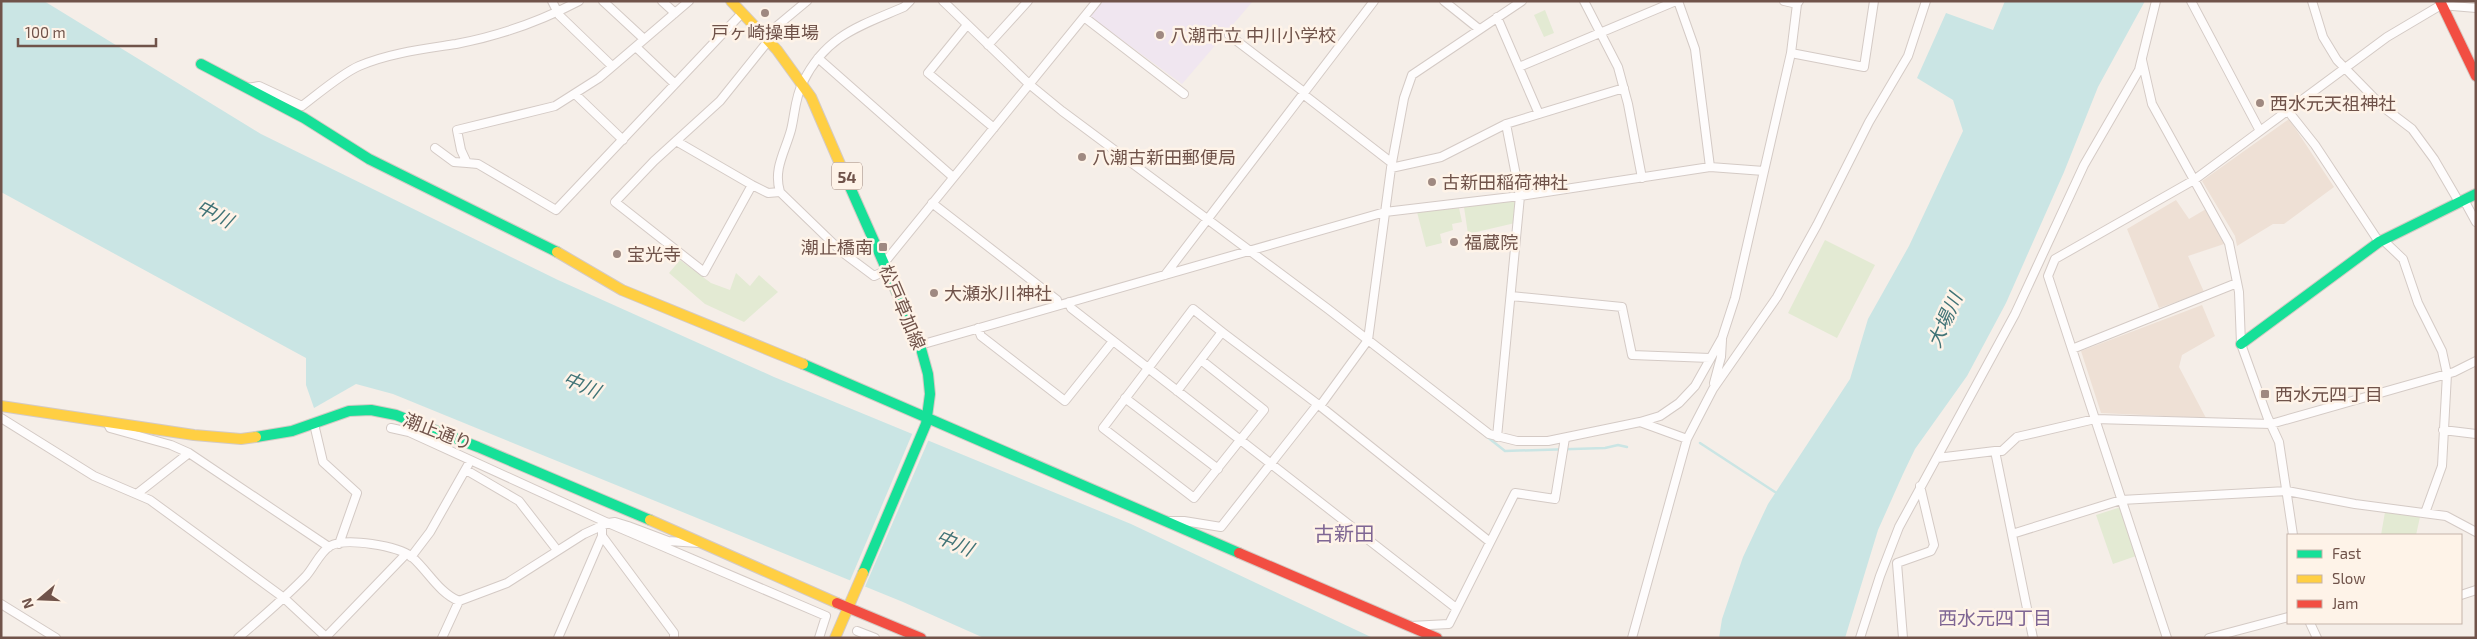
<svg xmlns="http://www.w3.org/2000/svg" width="2477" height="639" viewBox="0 0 2477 639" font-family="'Exo 2','Noto Sans JP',sans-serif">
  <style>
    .residential { fill: #eee0d5 }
    .education { fill: #f0e6f0 }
    .green { fill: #e3ead3 }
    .water { fill: #cae5e4 }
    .pier { fill: #f5eee8 }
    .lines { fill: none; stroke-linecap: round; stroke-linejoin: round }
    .stream { stroke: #cae5e4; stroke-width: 2.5 }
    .street-casing { stroke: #d4cac5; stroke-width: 10 }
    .fast-casing { stroke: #d4cac4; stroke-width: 12 }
    .slow-casing { stroke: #d4cac4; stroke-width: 12 }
    .jam-casing { stroke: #d4cac4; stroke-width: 12 }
    .street { stroke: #fefcfc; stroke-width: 8 }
    .fast { stroke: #16e098; stroke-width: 10 }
    .slow { stroke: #ffcf43; stroke-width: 10 }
    .jam { stroke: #f24e42; stroke-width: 10 }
    .poi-dot { fill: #9f8981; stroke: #fef3e8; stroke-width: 2 }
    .labels { text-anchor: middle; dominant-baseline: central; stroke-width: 5; stroke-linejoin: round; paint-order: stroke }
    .shield { fill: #fef3e8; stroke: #9b8379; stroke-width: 1 }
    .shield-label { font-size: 16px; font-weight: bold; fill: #70534a }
    .poi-label { font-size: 18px; fill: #70534a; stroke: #fef3e8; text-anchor: start }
    .street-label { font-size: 18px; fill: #70534a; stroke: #fef3e8 }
    .water-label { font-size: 19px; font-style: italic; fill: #407376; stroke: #fef3e8 }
    .neighbourhood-label { font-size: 19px; fill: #7f6694; stroke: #fef3e8 }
    .quarter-label { font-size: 20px; fill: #7f6694; stroke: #fef3e8 }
  </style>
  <rect width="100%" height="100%" fill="#f5eee8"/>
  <path class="residential" d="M2289,119L2334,187L2284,224H2273L2237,246L2235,236L2202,181Z
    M2176,200L2189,219L2206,209L2224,244L2188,256L2204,292L2159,308L2127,229Z
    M2202,305L2215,336L2182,355L2179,367L2206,418L2101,413L2081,351Z"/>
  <path class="education" d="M1101,1H1253L1182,84L1088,15Z"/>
  <path class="green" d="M1545,10L1554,33L1544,37L1534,15Z
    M1514,201L1517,203L1515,223L1468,234L1464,207Z
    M1459,208L1462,222L1452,224L1453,230L1440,234L1442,243L1426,247L1417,212Z
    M1825,240L1875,265L1837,338L1788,313Z
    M680,260L711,283L730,290L736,273L750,286L759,275L778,292L744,322L705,304L669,273Z
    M2121,507L2136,556L2113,564L2096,515Z
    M2385,512L2420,517L2416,535H2381Z"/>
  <path class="water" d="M1,1H44L261,134L558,280L774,377L1131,524L1373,638H984L903,602L393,394L356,384L314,408L306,385V358L1,192Z
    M2005,1H2145L2098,87L2064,172L2006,303L1967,376L1915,449L1903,474L1878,530L1845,638H1719L1722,619L1743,557L1768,504L1850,379L1868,319L1909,246L1963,131L1953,100L1917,78L1946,13L1993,30Z"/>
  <path class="pier" d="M913,432L929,439L864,589L849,583Z"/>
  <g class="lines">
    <path class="stream" d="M1486,436L1505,451L1605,448L1618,445L1627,447
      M1700,443L1778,494"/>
    <defs>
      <path id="street" d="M552,1L559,15L612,66
        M603,1L644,39
        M662,1L675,13
        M689,1L599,78L555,106L457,130L461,150L467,163L478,164L556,210L742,13
        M943,1L1029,84L1062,111L1328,309L1489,434L1517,441H1548L1640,422L1660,416L1679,403L1695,386L1722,338L1735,298L1791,53L1797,4L1799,1
        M1444,1L1479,29
        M1584,1L1618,67L1628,104L1642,178
        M1678,1L1695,49L1710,167
        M1784,1L1797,4
        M2191,1L2260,131
        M2312,1L2323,37L2337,60L2383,107L2412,129L2434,159L2459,202
        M1084,17L1184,94
        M1497,17L1539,114
        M967,25L928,73L994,128
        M1229,35L1304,92
        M765,36L807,1
        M988,45L1028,1
        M636,47L675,84
        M1791,53L1864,67L1874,1
        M818,58L953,177
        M2142,60L2152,104L2229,243L2239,292L2241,344L2267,416L2279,442L2293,535
        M1519,67L1676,1
        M247,88L259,86L302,106C318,94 341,74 359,66C389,53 424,49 456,44C498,36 541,21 579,1
        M575,94L623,140
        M1303,94L1392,163
        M2288,111L2315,145L2379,242
        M676,141L752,185L768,193L780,192
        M435,148L454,162L467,163
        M1391,168L1441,157L1506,124L1624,88
        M752,185L704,272L615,202L654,161L720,101L769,40
        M2464,200L2476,222
        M932,203L1057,300L1058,305
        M2383,240L2403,259L2418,303L2442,351L2447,374L2442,466L2425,513
        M884,263L1097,1
        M887,270L874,276L842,252L780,192C773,169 785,152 791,130C795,114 795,97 803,82C826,35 860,26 904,7L910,1
        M1165,275L1374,1
        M1511,296L1622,307L1632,355L1710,358
        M1069,302L1071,308L1456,608
        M978,328L981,336L1065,401L1113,341
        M920,345L1385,212L1520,196L1710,167L1764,171
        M2072,349L2237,283
        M1201,360L1264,410L1194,498L1103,428L1193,309L1222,332
        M1714,383L1721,357L1722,340
        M1177,391L1222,332L1320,406L1490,542
        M1125,398L1218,469
        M1320,406L1368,340L1391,168L1404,98L1412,75L1522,1
        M1,418L94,476L150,500L284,598L327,638
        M107,422L110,428L171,445L189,453L329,547
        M1640,422L1687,439
        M314,424L323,462L357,493L339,544
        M391,428L409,432L608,523L826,616L819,638
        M2443,430L2476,434
        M1497,437L1520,196L1506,124
        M1995,451H2002L2017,437L2095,419L2271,424L2454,372L2476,361
        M1937,458L1995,451L2033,638
        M466,470L519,501L557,550
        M138,493L189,453
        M1168,521H1184L1221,527L1317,405
        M602,525V536L674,633V638
        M2012,534L2121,500L2287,491L2355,504L2446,516L2476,532
        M411,557L430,532L468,465
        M2461,595L2476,590
        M1,604L56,638
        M2310,623L2317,638
        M1410,626L1449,624L1515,493L1555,499L1565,438
        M857,631L875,638
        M326,637L406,554
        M238,638C261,618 285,598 306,576C314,567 320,552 330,546C346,537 398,546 412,557C428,571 439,593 459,601
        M442,638L459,601L507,583L584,534L608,523L615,522L628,526L668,541L699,543
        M558,638L602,536
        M1632,638L1687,439L1713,389L1777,297L1817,225L1869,122L1908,56L1926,1
        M1860,638L1880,576L1899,527L2015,314L2084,165L2139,70L2156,1
        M1903,638L1897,563L1931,551L1934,545L1920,486
        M2167,638L2048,276L2055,259L2194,180L2387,37L2441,5L2476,8
        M2209,638L2288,617"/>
      <path id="fast" d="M201,64L304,118L369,159L557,252
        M846,178L920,345L928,374L930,394L926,424L863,573
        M2241,344L2379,242L2476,194
        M803,364L1239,553
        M256,437L292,431L349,411L371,410L396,415L478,447L650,520"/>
      <path id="slow" d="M731,1L777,50L811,97L846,178
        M557,252L622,290L803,364
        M1,406L194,435L241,439L256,437
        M650,520L837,603
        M835,638L863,573"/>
      <path id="jam" d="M2440,1L2476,76
        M1239,553L1437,638
        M837,603L921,638"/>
    </defs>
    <use href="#street" class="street-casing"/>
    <use href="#fast" class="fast-casing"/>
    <use href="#slow" class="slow-casing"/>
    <use href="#jam" class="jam-casing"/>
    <use href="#street" class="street"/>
    <use href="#fast" class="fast"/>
    <use href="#slow" class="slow"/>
    <use href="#jam" class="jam"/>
  </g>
  <g class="poi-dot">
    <circle cx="765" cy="13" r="5"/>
    <circle cx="1160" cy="35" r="5"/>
    <circle cx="2260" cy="103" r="5"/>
    <circle cx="1082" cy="157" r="5"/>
    <circle cx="1432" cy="182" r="5"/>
    <circle cx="1454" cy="242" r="5"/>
    <rect x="878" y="242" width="10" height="10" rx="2.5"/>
    <circle cx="617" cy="254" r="5"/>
    <circle cx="934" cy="293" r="5"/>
    <rect x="2260" y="389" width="10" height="10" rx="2.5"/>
  </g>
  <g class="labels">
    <rect class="shield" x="832" y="162.5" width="30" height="27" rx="4"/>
    <g class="shield-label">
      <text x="847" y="176">54</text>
    </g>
    <g class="poi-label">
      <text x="765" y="32" text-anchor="middle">戸ヶ崎操車場</text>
      <text x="1170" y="35">八潮市立 中川小学校</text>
      <text x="2270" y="103">西水元天祖神社</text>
      <text x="1092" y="157">八潮古新田郵便局</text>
      <text x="1442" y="182">古新田稲荷神社</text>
      <text x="1464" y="242">福蔵院</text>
      <text x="873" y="247" text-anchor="end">潮止橋南</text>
      <text x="627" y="254">宝光寺</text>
      <text x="944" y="293">大瀬氷川神社</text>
      <text x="2275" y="394">西水元四丁目</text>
    </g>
    <g class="street-label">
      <text transform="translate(903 307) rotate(67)">松戸草加線</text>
      <text transform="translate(438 431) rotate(21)">潮止通り</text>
    </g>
    <g class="water-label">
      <text transform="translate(215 213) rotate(27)">中川</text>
      <text transform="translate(1944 320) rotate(-66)">大場川</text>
      <text transform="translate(582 384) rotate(23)">中川</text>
      <text transform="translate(955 542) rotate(23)">中川</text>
    </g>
    <g class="neighbourhood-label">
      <text x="1995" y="617">西水元四丁目</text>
    </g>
    <g class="quarter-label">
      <text x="1344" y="533">古新田</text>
    </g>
  </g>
  <rect width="2477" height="639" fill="none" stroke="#70534a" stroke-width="5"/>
  <rect x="2287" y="534" width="175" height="90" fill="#fef3e8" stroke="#c5b3a9"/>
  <rect x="2297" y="550" width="25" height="8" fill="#16e098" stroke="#c5b3a9"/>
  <text x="2332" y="559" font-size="15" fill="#70534a">Fast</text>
  <rect x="2297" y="575" width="25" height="8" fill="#ffcf43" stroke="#c5b3a9"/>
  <text x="2332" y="584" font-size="15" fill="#70534a">Slow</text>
  <rect x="2297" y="600" width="25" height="8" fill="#f24e42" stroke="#c5b3a9"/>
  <text x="2332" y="609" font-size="15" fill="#70534a">Jam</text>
  <g transform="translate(40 599) rotate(251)" stroke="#fef3e8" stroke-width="4" paint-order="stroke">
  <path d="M0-4L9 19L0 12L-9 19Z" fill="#70534a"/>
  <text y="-8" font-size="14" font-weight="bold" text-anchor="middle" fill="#70534a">N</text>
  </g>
  <path d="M18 38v8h138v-8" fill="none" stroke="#70534a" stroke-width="2.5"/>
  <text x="25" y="38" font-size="15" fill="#70534a" stroke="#fef3e8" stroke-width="4" paint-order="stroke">100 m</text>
</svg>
